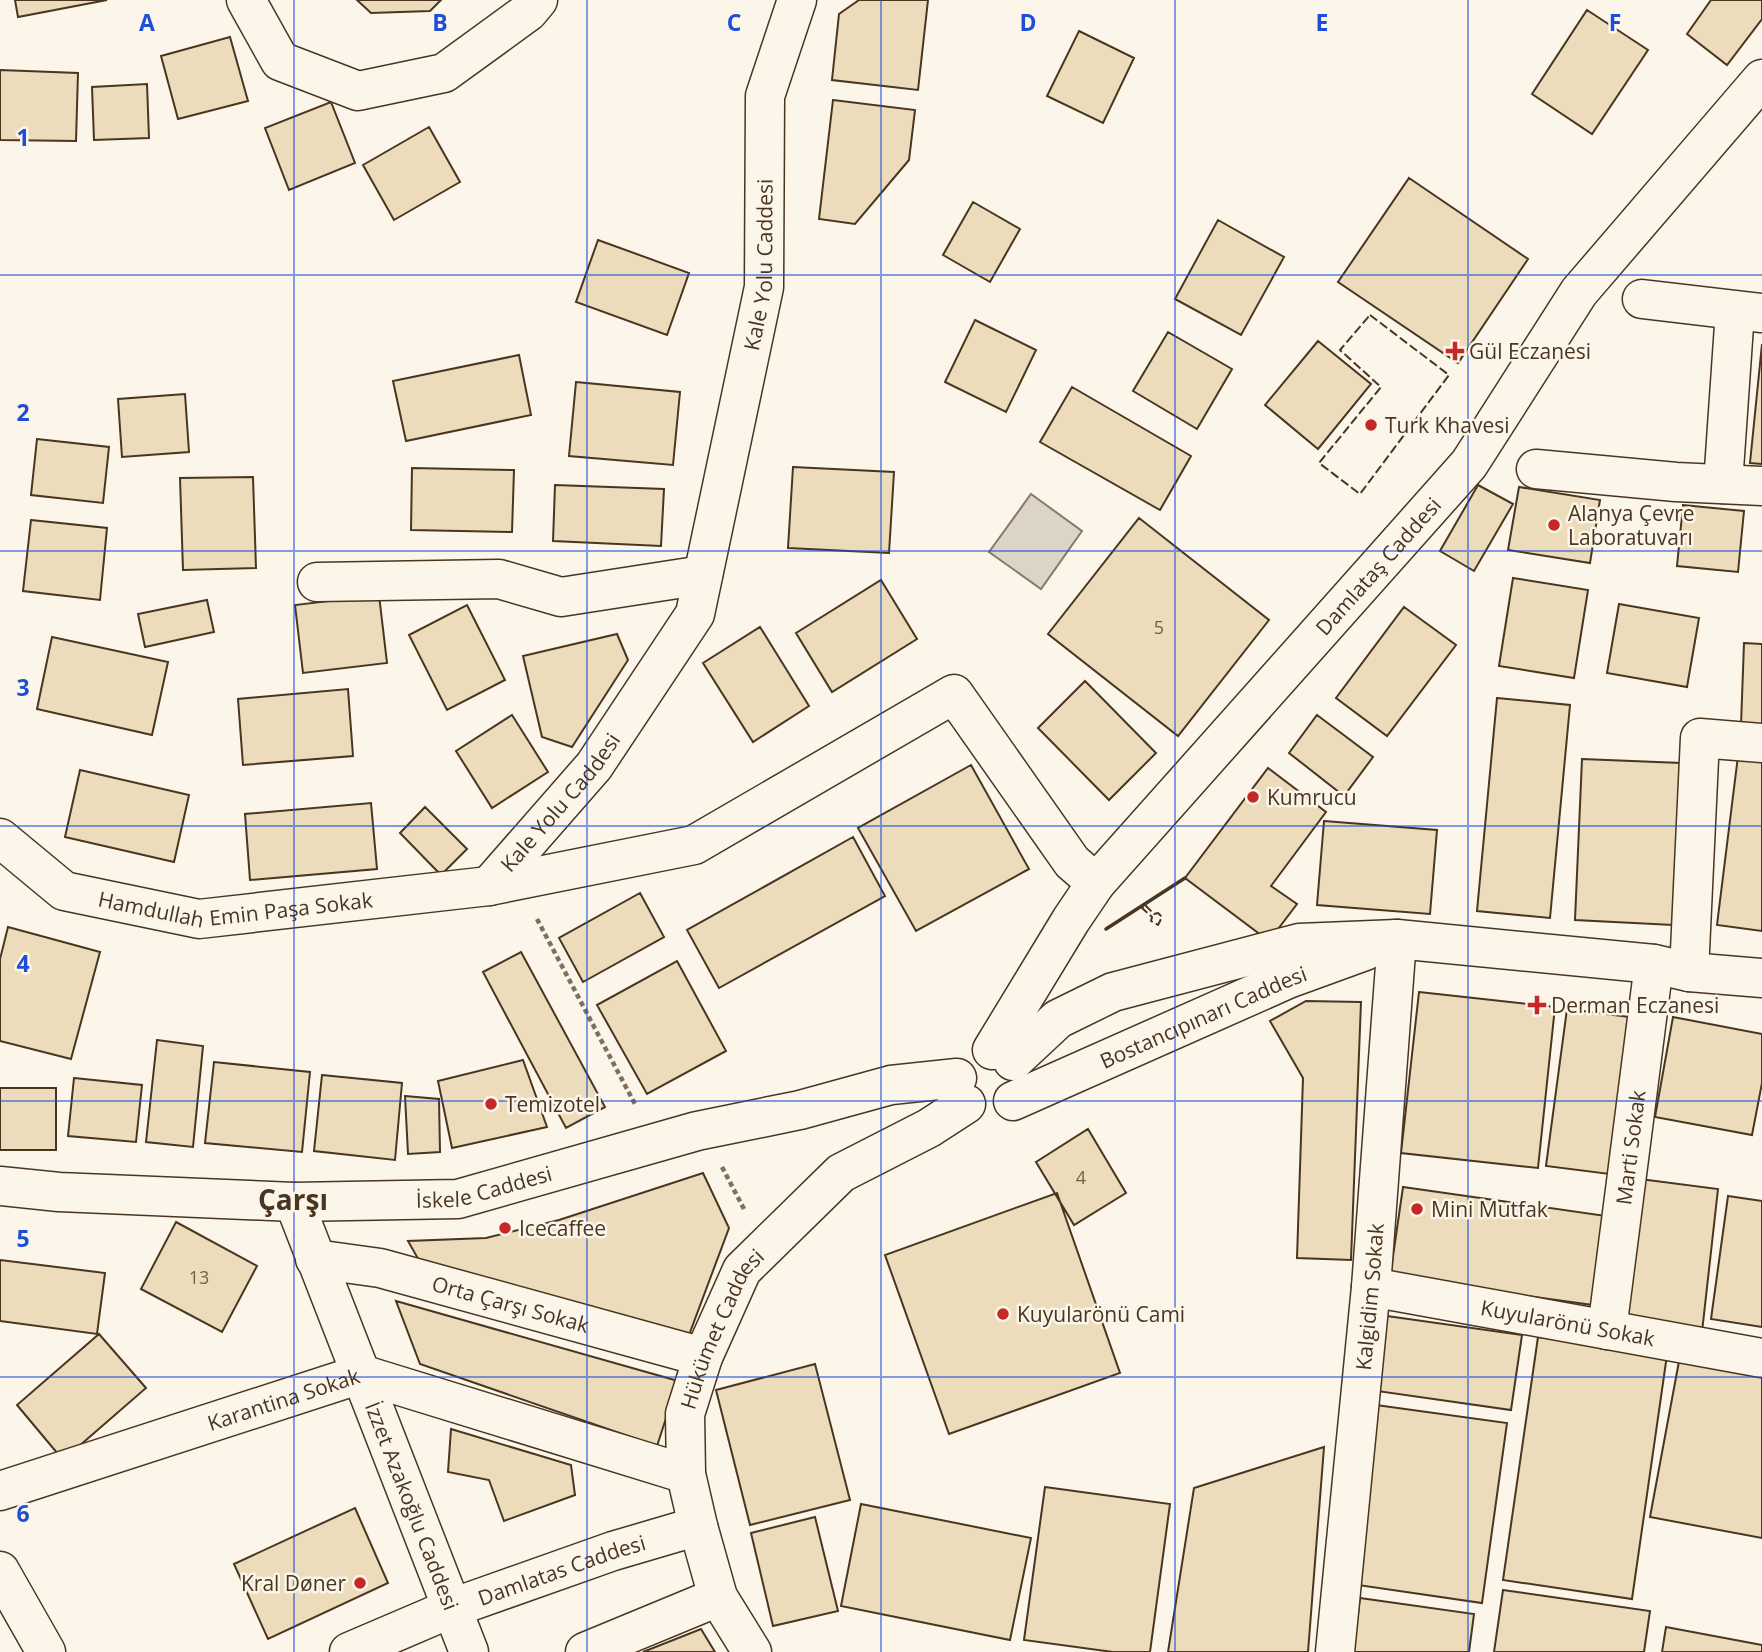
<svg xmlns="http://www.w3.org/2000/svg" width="1762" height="1652" viewBox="0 0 1762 1652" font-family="'Open Sans',sans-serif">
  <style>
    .water { fill: #dcd4c6; stroke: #887966; stroke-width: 2 }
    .building { fill: #ecdcbc; stroke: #4a3520; stroke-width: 2 }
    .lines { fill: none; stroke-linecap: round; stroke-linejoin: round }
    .minor-casing { stroke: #4a3520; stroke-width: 41 }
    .path { stroke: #7f6f5c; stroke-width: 4.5; stroke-dasharray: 5 3.5; stroke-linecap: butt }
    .minor { stroke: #fbf6e9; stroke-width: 38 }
    .fence { stroke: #4a3520; stroke-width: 2; stroke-dasharray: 9 3.5; stroke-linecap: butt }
    .wall { stroke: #4a3520; stroke-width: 3.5 }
    .grid { fill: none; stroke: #1d4ed8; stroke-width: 2; stroke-opacity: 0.55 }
    .poi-dot { fill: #c62828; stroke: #fbf6e9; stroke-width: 2.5 }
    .labels { text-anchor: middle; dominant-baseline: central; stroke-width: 5; stroke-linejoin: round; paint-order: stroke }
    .number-label { font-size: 18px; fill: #725f47 }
    .street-label { font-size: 21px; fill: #4a3520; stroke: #fbf6e9 }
    .poi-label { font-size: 21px; fill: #4a3520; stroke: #fbf6e9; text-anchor: start }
    .district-label { font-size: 28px; font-weight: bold; fill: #4a3520; stroke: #fbf6e9 }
    .grid-label { font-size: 23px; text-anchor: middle; font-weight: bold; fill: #1d4ed8; stroke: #fbf6e9; stroke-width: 5; stroke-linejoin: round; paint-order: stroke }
  </style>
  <rect width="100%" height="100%" fill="#fbf6e9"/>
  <path class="water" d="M1031,494L1082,531L1041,589L989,552Z"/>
  <path class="building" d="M15,0H107L18,17Z
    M357,0H441L430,11L371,13Z
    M859,0H928L918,90L832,80L839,14Z
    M1711,0H1762V19L1727,65L1687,34Z
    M1587,10L1648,50L1592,134L1532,94Z
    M1079,31L1134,58L1103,123L1047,96Z
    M230,37L248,101L178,119L161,56Z
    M0,70L78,73L76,141L0,140Z
    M147,84L149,138L94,140L92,87Z
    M833,100L915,110L909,160L855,224L819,219Z
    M331,102L355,163L289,190L265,128Z
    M429,127L460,182L394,220L363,165Z
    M1409,178L1528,259L1458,363L1338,282Z
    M973,202L1020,229L990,282L943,255Z
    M1218,220L1284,257L1241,335L1175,299Z
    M598,240L689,273L667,335L576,302Z
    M975,320L1036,350L1006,412L945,382Z
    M1168,332L1232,369L1197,429L1133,391Z
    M1318,341L1371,384L1318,449L1265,405Z
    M1762,344V464L1750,463Z
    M519,355L531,415L406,441L393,381Z
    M576,382L680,392L673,465L569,456Z
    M1072,387L1191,456L1160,510L1040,442Z
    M185,394L189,452L122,457L118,399Z
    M37,439L109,447L103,503L31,495Z
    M793,467L894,472L889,553L788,548Z
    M412,468L514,470L512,532L411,530Z
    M253,477L256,568L183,570L180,478Z
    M555,485L664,489L661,546L553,541Z
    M1478,485L1513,504L1474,571L1440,551Z
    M1519,487L1600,500L1590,563L1508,550Z
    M1683,505L1744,511L1738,572L1677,566Z
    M1139,518L1269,620L1178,736L1048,634Z
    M31,520L107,528L100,600L23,591Z
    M1513,578L1588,590L1574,678L1499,666Z
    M881,580L917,639L832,692L796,633Z
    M379,595L387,663L303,673L295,605Z
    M207,600L214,632L145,647L138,614Z
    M1619,604L1699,618L1687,687L1607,673Z
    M467,605L505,680L447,710L409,635Z
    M1404,607L1456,645L1387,736L1336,698Z
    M760,627L809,706L753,742L703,663Z
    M617,634L628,660L572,747L542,737L523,656Z
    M52,637L168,662L152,735L37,709Z
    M1744,643L1762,644V726L1741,725Z
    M1085,681L1156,753L1109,800L1038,728Z
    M348,689L353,756L243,765L238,699Z
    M1497,698L1570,705L1550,918L1477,911Z
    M512,715L548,772L492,808L456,751Z
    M1317,715L1373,757L1344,796L1289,753Z
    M1739,748L1762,751V931L1717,925Z
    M1582,759L1681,763L1673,925L1575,920Z
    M971,765L1029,869L916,931L858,828Z
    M1268,768L1326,812L1271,886L1297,904L1269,941L1185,878Z
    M80,770L189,795L174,862L65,837Z
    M371,803L377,869L250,880L245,814Z
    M425,807L467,849L441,875L400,833Z
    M1324,821L1437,830L1430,914L1317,905Z
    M853,837L885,896L719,988L687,930Z
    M640,893L664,937L583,982L559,938Z
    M8,927L100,952L71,1059L0,1041V959Z
    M521,952L605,1107L566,1128L483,972Z
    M677,961L726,1051L647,1094L597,1005Z
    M1419,992L1555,1007L1538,1168L1401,1153Z
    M1306,1001L1361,1002L1351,1260L1297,1258L1303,1078L1270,1021Z
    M1567,1009L1645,1019L1625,1176L1546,1166Z
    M1673,1017L1762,1034V1083L1752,1135L1655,1117Z
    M157,1040L203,1046L193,1147L146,1142Z
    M523,1060L547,1127L452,1148L438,1081Z
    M214,1062L310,1072L302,1152L205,1143Z
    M322,1075L402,1083L395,1160L314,1151Z
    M74,1078L142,1085L136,1142L68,1136Z
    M0,1088H56V1150H0Z
    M405,1096L439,1099L440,1152L408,1154Z
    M1088,1129L1126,1193L1074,1225L1036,1162Z
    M703,1173L729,1228L689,1335L421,1264L408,1241L486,1238L559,1220Z
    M1640,1179L1718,1189L1702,1332L1623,1323Z
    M1403,1187L1613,1217L1600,1306L1390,1277Z
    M1057,1193L1120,1373L949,1434L885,1255Z
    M1728,1196L1762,1201V1327L1711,1319Z
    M176,1222L257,1266L222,1332L141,1289Z
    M0,1260L105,1273L97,1334L0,1321Z
    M396,1301L678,1381L657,1446L420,1364Z
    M1387,1316L1522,1335L1511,1410L1377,1391Z
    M99,1334L146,1388L63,1460L17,1405Z
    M1538,1337L1667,1355L1632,1599L1503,1580Z
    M1680,1356L1762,1371V1538L1650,1517Z
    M815,1364L850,1500L750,1525L716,1390Z
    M1376,1405L1507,1423L1482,1603L1351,1584Z
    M451,1429L571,1465L575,1495L504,1521L489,1480L448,1472Z
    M1324,1447L1308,1652H1168L1194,1488Z
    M1045,1487L1170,1504L1150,1652H1113L1024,1640Z
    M861,1504L1031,1538L1010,1640L841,1606Z
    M355,1508L388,1583L268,1639L234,1564Z
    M815,1517L838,1611L773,1626L751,1533Z
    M1503,1590L1650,1611L1644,1652H1494Z
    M1360,1598L1474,1614L1469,1652H1353Z
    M1666,1627L1762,1645V1652H1662Z
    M701,1629L715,1652H643Z"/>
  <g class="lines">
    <defs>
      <g id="minor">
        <path d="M246,0L280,61L358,91L444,73L528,12L538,0"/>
        <path d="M1642,299L1760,313"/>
        <path d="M1536,469L1676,482L1762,486"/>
        <path d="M1723,484L1735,311"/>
        <path d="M317,582L499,579L561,597L703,575"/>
        <path id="s1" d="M0,838L64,891L199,919L489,886L694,845L954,694L1072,862L1096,883"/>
        <path id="s2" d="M489,886L594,766L695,614L764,287L765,96L797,0"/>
        <path d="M1689,972L1700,738L1762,743"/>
        <path id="s3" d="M992,1050L1071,920L1096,883L1469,464L1579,292L1762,79"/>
        <path d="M1013,1061L1058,1019L1113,992L1299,943L1397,939L1654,964L1689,972L1762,978"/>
        <path id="s4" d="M1013,1101L1288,979L1365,951"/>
        <path id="s5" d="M0,1186L59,1192L294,1202L458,1199L697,1131L800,1110L891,1085L957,1078"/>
        <path id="s6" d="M294,1202L469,1652"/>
        <path id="s7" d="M315,1259L380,1268L703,1357"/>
        <path id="s8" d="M1371,1287L1762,1358"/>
        <path id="s9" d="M1607,1330L1654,964"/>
        <path id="s10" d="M0,1491L361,1374L686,1474"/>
        <path d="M0,1571L46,1652"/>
        <path id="s11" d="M349,1652L452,1608L613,1551L698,1526"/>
        <path d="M585,1652L718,1597"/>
        <path id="s12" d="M752,1652L718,1597L698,1526L686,1474L685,1414L703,1357L742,1270L841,1173L929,1128L966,1104"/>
        <path id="s13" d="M1335,1652L1371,1287L1397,939"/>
      </g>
    </defs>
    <use href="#minor" class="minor-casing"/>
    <path class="path" d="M537,919L636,1106
      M722,1167L744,1209"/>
    <use href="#minor" class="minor"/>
    <path class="fence" d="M1370,315L1449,375L1360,494L1319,463L1381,387L1340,350Z
      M1145,905L1154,914L1158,913L1162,917L1158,925L1151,921L1152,917L1142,908Z"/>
    <path class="wall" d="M1106,929L1185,878"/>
  </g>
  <path class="grid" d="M294,0V1652M587,0V1652M881,0V1652M1175,0V1652M1468,0V1652M0,275H1762M0,551H1762M0,826H1762M0,1101H1762M0,1377H1762"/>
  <g class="poi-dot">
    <path d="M1451.5 340.5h7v7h7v7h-7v7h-7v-7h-7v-7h7z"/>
    <circle cx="1371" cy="425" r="7"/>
    <circle cx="1554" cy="525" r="7"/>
    <circle cx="1253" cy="797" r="7"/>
    <path d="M1533.5 994.5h7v7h7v7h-7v7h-7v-7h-7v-7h7z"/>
    <circle cx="491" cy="1104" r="7"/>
    <circle cx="1417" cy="1209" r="7"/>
    <circle cx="505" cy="1228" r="7"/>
    <circle cx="1003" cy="1314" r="7"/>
    <circle cx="360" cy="1583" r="7"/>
  </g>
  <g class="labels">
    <g class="number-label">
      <text x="1159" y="627">5</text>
      <text x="1081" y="1177">4</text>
      <text x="199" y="1277">13</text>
    </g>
    <g class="street-label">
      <text stroke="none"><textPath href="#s2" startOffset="698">Kale Yolu Caddesi</textPath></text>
      <text stroke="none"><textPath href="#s3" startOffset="621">Damlataş Caddesi</textPath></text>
      <text stroke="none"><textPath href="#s2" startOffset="110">Kale Yolu Caddesi</textPath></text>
      <text stroke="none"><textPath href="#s1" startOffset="257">Hamdullah Emin Paşa Sokak</textPath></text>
      <text stroke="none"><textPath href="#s4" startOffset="208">Bostancıpınarı Caddesi</textPath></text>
      <text stroke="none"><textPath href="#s9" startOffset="184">Marti Sokak</textPath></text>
      <text stroke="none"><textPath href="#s5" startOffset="486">İskele Caddesi</textPath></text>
      <text stroke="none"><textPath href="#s13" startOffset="357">Kalgidim Sokak</textPath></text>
      <text stroke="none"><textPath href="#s7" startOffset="201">Orta Çarşı Sokak</textPath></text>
      <text stroke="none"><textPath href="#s8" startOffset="200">Kuyularönü Sokak</textPath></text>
      <text stroke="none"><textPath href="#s12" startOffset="345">Hükümet Caddesi</textPath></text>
      <text stroke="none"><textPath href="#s10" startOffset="298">Karantina Sokak</textPath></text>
      <text stroke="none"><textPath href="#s6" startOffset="326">İzzet Azakoğlu Caddesi</textPath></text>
      <text stroke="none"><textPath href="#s11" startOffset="228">Damlatas Caddesi</textPath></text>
    </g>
    <g class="poi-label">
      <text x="1469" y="351">Gül Eczanesi</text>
      <text x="1385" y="425">Turk Khavesi</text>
      <text x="1568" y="513">Alanya Çevre<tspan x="1568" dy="24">Laboratuvarı</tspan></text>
      <text x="1267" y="797">Kumrucu</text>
      <text x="1551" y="1005">Derman Eczanesi</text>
      <text x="505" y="1104">Temizotel</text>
      <text x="1431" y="1209">Mini Mutfak</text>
      <text x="519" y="1228">Icecaffee</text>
      <text x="1017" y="1314">Kuyularönü Cami</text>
      <text x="346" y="1583" text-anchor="end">Kral Døner</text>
    </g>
    <g class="district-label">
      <text x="293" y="1199">Çarşı</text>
    </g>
  </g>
  <g class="grid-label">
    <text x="147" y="31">A</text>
    <text x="440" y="31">B</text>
    <text x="734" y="31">C</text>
    <text x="1028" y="31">D</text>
    <text x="1322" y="31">E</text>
    <text x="1615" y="31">F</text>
    <text x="23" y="146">1</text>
    <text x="23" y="421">2</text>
    <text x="23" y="696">3</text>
    <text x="23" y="972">4</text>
    <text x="23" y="1247">5</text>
    <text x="23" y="1522">6</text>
  </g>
</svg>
